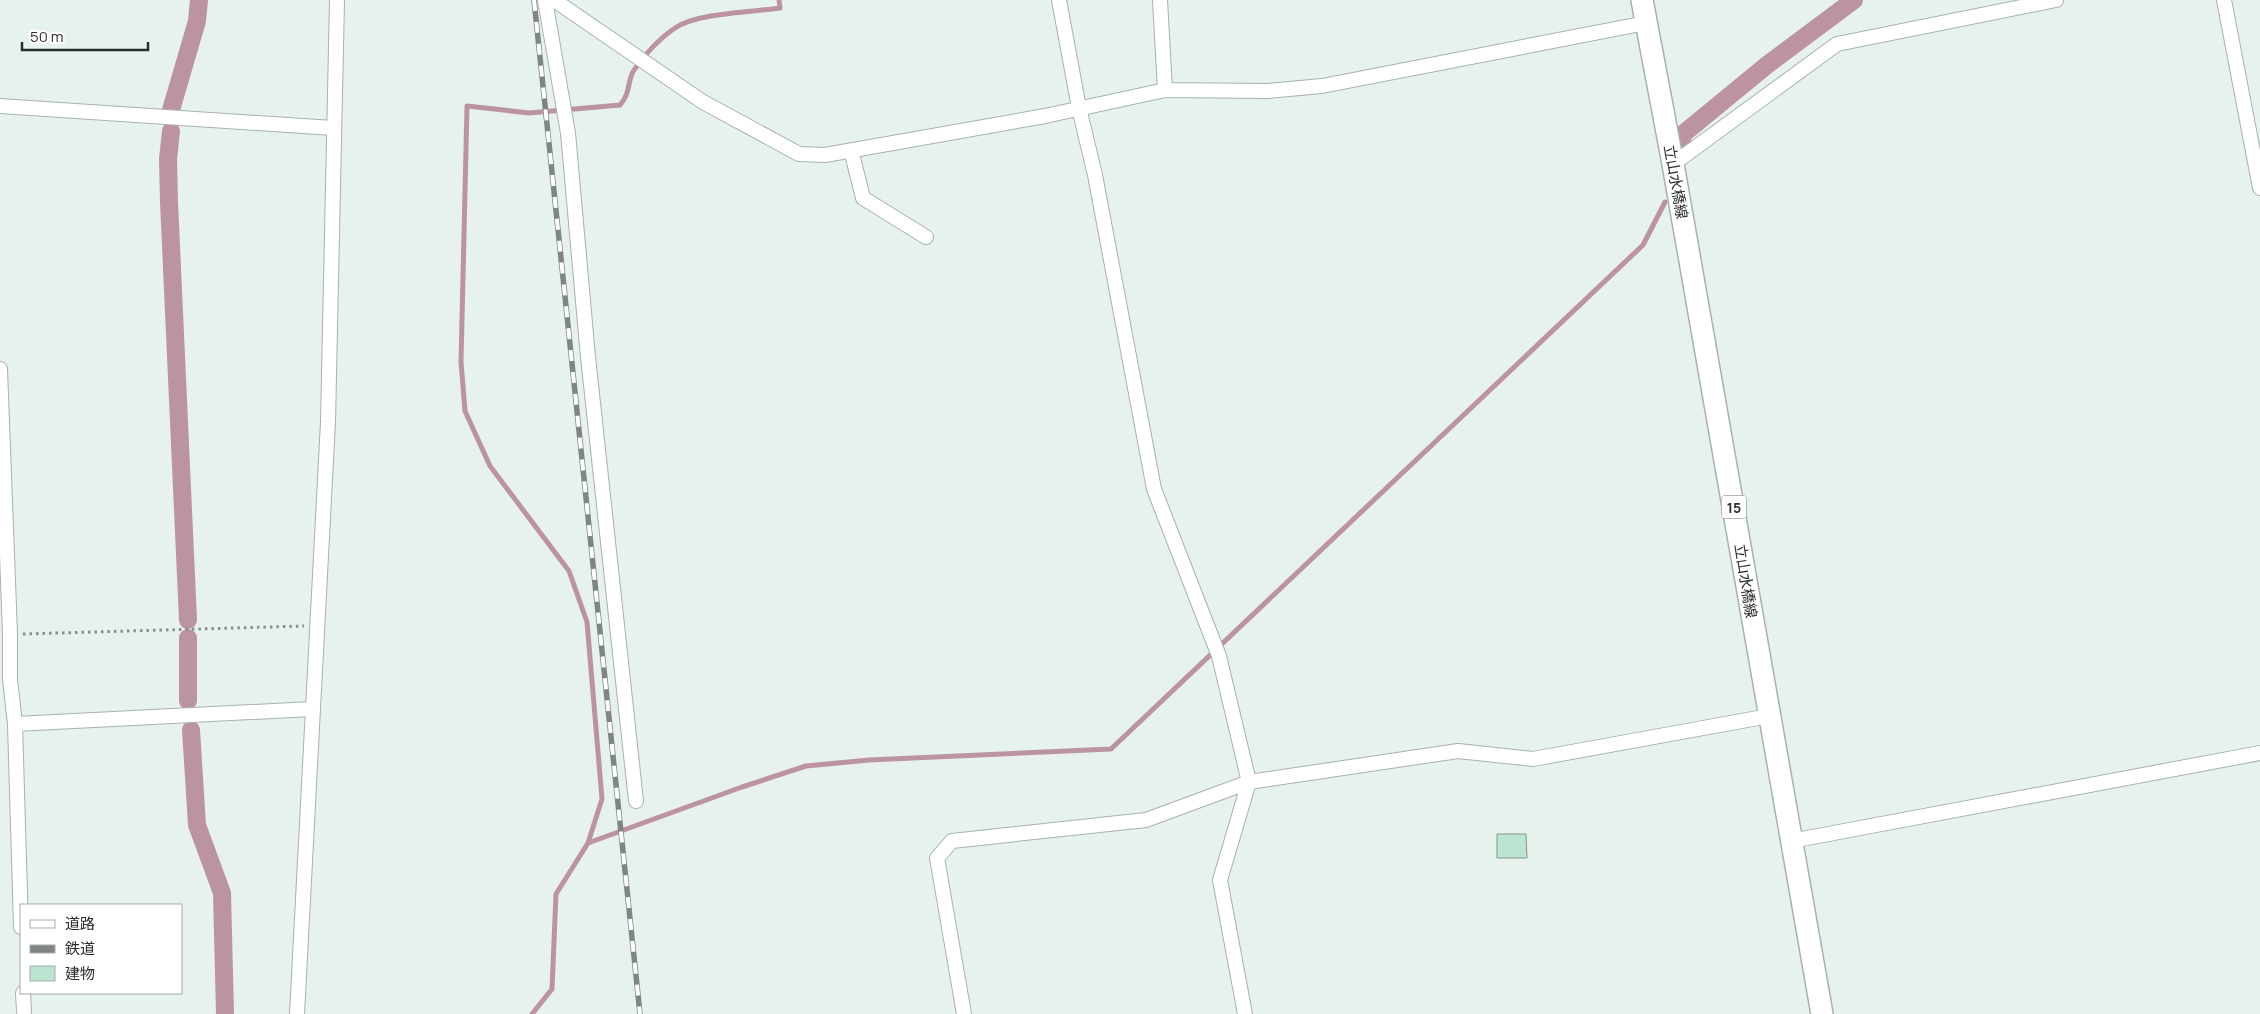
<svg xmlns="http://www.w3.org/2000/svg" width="2260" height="1014" viewBox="0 0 2260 1014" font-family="Manrope,'Noto Sans JP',sans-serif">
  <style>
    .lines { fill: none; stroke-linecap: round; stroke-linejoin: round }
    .stream { stroke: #bc94a0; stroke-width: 5 }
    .canal { stroke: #bc94a0; stroke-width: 18 }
    .building { fill: #bbe4d1; stroke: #88938e }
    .street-casing { stroke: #a7b2ac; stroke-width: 16 }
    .primary-casing { stroke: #a7b2ac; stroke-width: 24 }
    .path { stroke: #878f8b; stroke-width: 3; stroke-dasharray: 2.5 4; stroke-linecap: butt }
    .street { stroke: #fff; stroke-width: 14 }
    .primary { stroke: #fff; stroke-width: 21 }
    .rail-casing { stroke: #7f8682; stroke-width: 5.5 }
    .rail { stroke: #fff; stroke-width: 4; stroke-dasharray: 11; stroke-linecap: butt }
    .labels { text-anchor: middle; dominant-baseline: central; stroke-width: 4; stroke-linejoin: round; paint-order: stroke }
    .shield { fill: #fff; stroke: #696c6b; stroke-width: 1 }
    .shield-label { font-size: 14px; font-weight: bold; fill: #292d2b }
    .street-label { font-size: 15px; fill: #292d2b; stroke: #fff }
  </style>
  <rect width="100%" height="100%" fill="#e7f2ec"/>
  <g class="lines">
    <path class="stream" d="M588,843L602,799L587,622L569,571L490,466L465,411L461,362L467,106L529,113L620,105C631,93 627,81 634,70C644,55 660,38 675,28C697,13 752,12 780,8L779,0
      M532,1014L552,989L556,894L588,843L742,787L806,766L869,760L1111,749L1643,245L1665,202"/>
    <path class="canal" d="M171,110L197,21L199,0
      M171,131L168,159L169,202L188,620
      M1681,144L1683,134L1767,65L1854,0
      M188,638V701
      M191,730L197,825L222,893L225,1014"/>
  </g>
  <path class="building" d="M1497,834H1526L1527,858H1497Z"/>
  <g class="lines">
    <defs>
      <path id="street" d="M545,0L568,133L588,357L636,801
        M554,0L703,102L799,154L825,155L1045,116L1165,90L1268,91L1322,86L1646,23
        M1059,0L1079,108L1095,175L1154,489L1219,656L1249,782L1220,880L1245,1014
        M1160,0L1165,90
        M2224,0L2260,188
        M0,106L333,128
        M851,150L863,198L926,237
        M1673,164L1837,44L2056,0
        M0,369L10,634V679L15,724L21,927
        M15,724L312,709
        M1791,841L2260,753
        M23,993L24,1011
        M297,1014L328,422L337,0
        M964,1014L937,858L952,841L1146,820L1249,782L1458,751L1533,759L1769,716"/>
      <path id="primary" d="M1642,0L1673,164L1822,1014"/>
    </defs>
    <use href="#street" class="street-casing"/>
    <use href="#primary" class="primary-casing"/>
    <path class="path" d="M23,634L304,626"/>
    <use href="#street" class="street"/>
    <use href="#primary" class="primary"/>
    <defs>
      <path id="rail" d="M534,0L640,1014"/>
    </defs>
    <use href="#rail" class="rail-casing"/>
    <use href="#rail" class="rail"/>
  </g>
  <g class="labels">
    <rect class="shield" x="1721.5" y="495.5" width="25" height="23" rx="4"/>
    <g class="shield-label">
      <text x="1734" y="507">15</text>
    </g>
    <g class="street-label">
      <text transform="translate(1676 182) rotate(80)">立山水橋線</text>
      <text transform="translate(1746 581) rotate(81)">立山水橋線</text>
    </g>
  </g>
  <rect x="20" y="904" width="162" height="90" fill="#ffffff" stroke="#a9abaa"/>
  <rect x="30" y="920" width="25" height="8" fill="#ffffff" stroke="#a9abaa"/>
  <text x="65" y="929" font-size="15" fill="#292d2b">道路</text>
  <rect x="30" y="945" width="25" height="8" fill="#7f8682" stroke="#a9abaa"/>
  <text x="65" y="954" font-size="15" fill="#292d2b">鉄道</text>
  <rect x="30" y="966" width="25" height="15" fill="#bbe4d1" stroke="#a9abaa"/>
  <text x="65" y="979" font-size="15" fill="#292d2b">建物</text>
  <path d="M22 42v8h126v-8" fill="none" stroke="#292d2b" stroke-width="2.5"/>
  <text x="30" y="42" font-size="15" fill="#292d2b" stroke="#ffffff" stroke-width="4" paint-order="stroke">50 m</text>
</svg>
